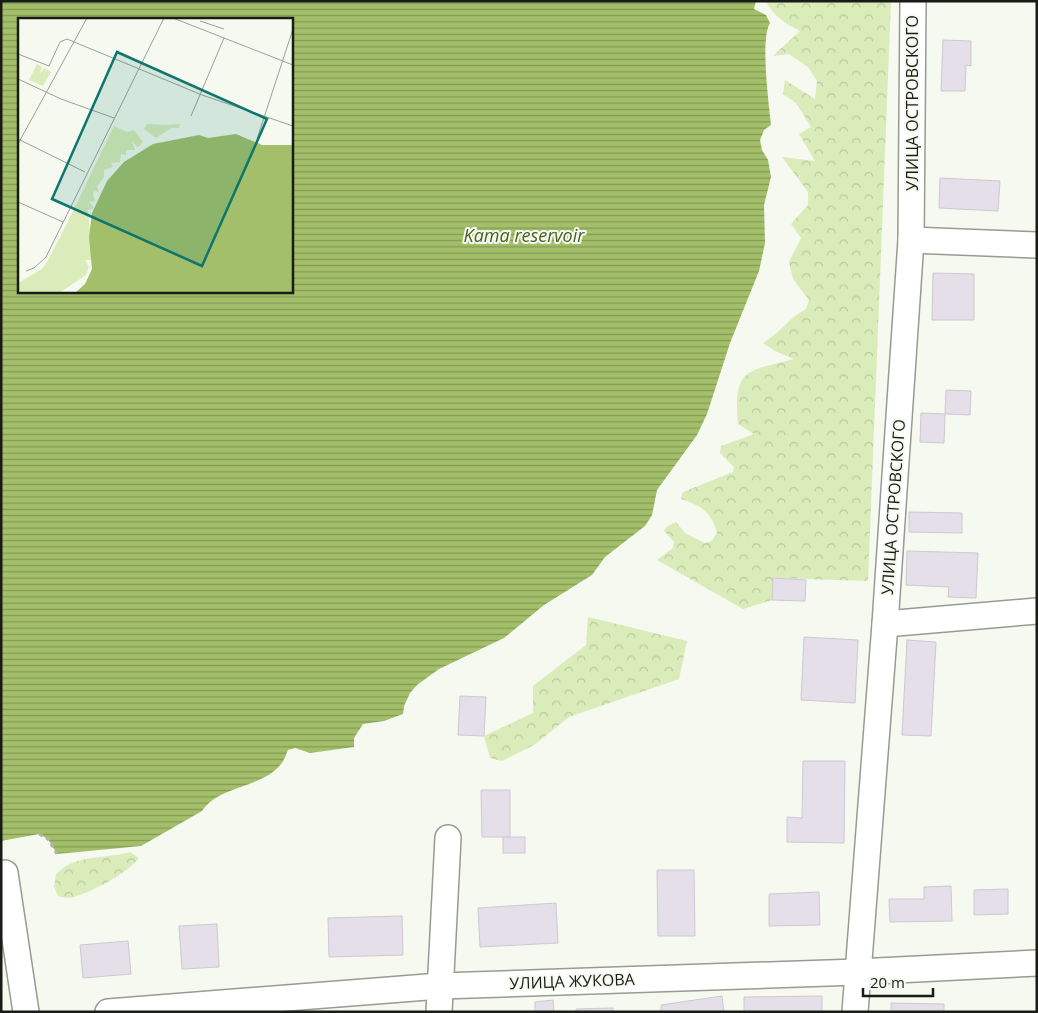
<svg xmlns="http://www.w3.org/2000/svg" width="1038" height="1013" font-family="'Open Sans',sans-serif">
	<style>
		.forest { fill: url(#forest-crowns) }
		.water { fill: url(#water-rules); fill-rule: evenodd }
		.building { fill: #e5dfe9; stroke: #cec8d2 }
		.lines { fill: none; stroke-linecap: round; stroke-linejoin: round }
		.minor-casing { stroke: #979b91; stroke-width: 28 }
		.path { stroke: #b1b4ac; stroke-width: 3; stroke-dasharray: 4 4; stroke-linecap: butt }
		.minor { stroke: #fff; stroke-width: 25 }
		.labels { text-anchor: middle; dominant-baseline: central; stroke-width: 4; stroke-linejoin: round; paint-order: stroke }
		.street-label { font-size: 16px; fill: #191b17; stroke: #f5f9ef }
		.water-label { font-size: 18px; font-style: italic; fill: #4b5d21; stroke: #f5f9ef }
		.inset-river { fill: none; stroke: #a3bf6a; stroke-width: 2.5 }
		.inset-road { fill: none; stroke: #9da099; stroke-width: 1 }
		.view { fill: #0f766e; fill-opacity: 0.15; stroke: #0f766e; stroke-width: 2.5 }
		.inset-edge { fill: none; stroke: #191b17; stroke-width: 2.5 }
	</style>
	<defs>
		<pattern id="forest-crowns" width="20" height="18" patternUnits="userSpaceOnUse" patternTransform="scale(1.25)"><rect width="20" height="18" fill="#daecb9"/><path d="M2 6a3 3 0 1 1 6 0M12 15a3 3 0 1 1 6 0" fill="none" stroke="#baca9e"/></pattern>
		<pattern id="water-rules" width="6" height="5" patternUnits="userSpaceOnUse" patternTransform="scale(1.25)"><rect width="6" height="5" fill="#a3bf6a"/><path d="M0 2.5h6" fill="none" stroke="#849a56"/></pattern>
	</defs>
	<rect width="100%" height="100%" fill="#f5f9ef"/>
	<g class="forest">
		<path d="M766,1H891L868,581L773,578L772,600L743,609L657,560L673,548L674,542L664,531L666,527L676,522L686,534L705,543L712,541L717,533C712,512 700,505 681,499L683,492L733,472L734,467L720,453L721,446L754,434L738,424C733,367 747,372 794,359L775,351L763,343C780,333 789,318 806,309L809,300L793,279L789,262L801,238L791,224L808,205V192L782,157L815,161L799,134L811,127L796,103L783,94L785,80L815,99L817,81L808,67L789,54L773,56L800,31C786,24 773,16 766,1Z"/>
		<polygon points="588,617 687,641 679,679 569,717 534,745 502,761 490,758 484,736 533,713 533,686 586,645"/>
		<path d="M130,852L139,858C127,874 90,893 70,898C66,898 62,897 58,896L54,887L56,874C78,853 102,860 130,852Z"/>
	</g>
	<path class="water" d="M1,1H756L754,9L766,15L770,23C760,39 769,104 771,125L764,130L760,140L762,150L768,160L771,177L764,205L765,243L759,271L730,343L707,414L697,435L657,490L652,515L645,526L605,557L592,575L544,605L504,638L439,669L417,685L410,693L404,706L403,714L384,721L363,724L354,738V747L310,753L295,748L288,750C286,754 284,761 281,764C263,788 219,785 202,811L141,846L57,854L48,839L39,834L1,841ZM19,19H291V291H19Z"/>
	<g class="building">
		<polygon points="943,40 971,41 971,66 966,65 965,91 941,91"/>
		<polygon points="940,178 1000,181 998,211 939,208"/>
		<polygon points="933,273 974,274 974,320 932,320"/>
		<polygon points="946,390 971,391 970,415 945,414"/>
		<polygon points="921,413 945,414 944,443 920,442"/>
		<polygon points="909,512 962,513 962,533 909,532"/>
		<polygon points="907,551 978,553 976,598 948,597 949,587 906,585"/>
		<polygon points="773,578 806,580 805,601 772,600"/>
		<polygon points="804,637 858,640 855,703 801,700"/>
		<polygon points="907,640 936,642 931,736 902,735"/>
		<polygon points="460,696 486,697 484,736 458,735"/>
		<polygon points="803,761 845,761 844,843 787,842 787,817 802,818"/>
		<polygon points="481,790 510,790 510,837 482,837"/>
		<rect x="503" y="837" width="22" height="16"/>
		<polygon points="657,870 694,870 695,936 658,936"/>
		<polygon points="951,886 952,921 890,922 889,899 924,899 924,887"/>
		<polygon points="1008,889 1008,914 974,915 974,890"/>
		<polygon points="819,892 820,925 769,926 769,894"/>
		<polygon points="556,903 558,943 480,947 478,908"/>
		<polygon points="402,916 403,955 329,957 328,918"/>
		<polygon points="217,924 219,967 182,969 179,926"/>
		<polygon points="128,941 131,974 83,978 80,945"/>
		<polygon points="722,996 724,1012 661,1012 661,1005"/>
		<polygon points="822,996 822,1012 744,1012 744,997"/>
		<polygon points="553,1000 554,1012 535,1012 535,1002"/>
		<polygon points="891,1003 944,1004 944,1012 891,1012"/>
		<polygon points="613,1008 613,1012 576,1012 576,1009"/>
	</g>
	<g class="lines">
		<g class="minor-casing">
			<g id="minor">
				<polyline points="911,240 1037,245"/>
				<polyline points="885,624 1037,611"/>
				<polyline points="5,873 26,1012"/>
				<polyline points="108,1012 440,986 857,972 1037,963"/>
				<polyline points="439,1012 448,838"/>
				<polyline points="855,1012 885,624 911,240 913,1"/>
			</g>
		</g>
		<polyline class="path" points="39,834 48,839 57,854"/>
		<use href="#minor" class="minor"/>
	</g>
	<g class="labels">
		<g class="street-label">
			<text transform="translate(912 103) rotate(-90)">УЛИЦА ОСТРОВСКОГО</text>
			<text transform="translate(893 507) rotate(-86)">УЛИЦА ОСТРОВСКОГО</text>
			<text transform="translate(572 981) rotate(-2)">УЛИЦА ЖУКОВА</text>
		</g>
		<g class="water-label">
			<text x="524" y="235">Kama reservoir</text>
		</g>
	</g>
	<g transform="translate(18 18)">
		<rect width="275" height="275" fill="#f5f9ef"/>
		<path d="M19,46L24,49L22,56L26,50L33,54L25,68L11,62Z" fill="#daecb9"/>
		<path d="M129,106L148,107L162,106L161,110H153L138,120L126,111ZM96,108L109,114L116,112L125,124L120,129L114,124L117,132H108V137L103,136L102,144L93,145L95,149L86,152V159L79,168L81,175L76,172L75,177L77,184L71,183L76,190L70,192L74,242H67L71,249L68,257L41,275H0V265L24,251L32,241Z" fill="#daecb9"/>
		<path d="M55,194L70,200L40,260L25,252Z" fill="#daecb9"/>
		<path d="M218,116L244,127H275V275H57L67,266L74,251L71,219L74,195L89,163L106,144L135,126L181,117L190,120Z" fill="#a3bf6a"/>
		<path class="inset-river" d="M247,275L275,255"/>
		<path class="inset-road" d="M155,0L275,47M182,3L206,11M0,36L31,48L42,24L49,21L184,77L275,108M0,61L43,81L96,100M173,98L206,20M0,121L67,154M239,121L275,11M0,126L69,0M0,184L45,204M8,253L16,250L28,239L146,0"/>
		<path class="view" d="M99,34L249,101L184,248L34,181Z"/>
		<rect width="275" height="275" class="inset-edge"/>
	</g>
	<rect width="1038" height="1013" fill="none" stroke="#191b17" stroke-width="5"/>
	<path d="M863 988v8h70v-8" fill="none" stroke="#191b17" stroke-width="2.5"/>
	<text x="870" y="988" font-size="15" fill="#191b17" stroke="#f5f9ef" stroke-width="4" paint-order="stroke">20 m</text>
</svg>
